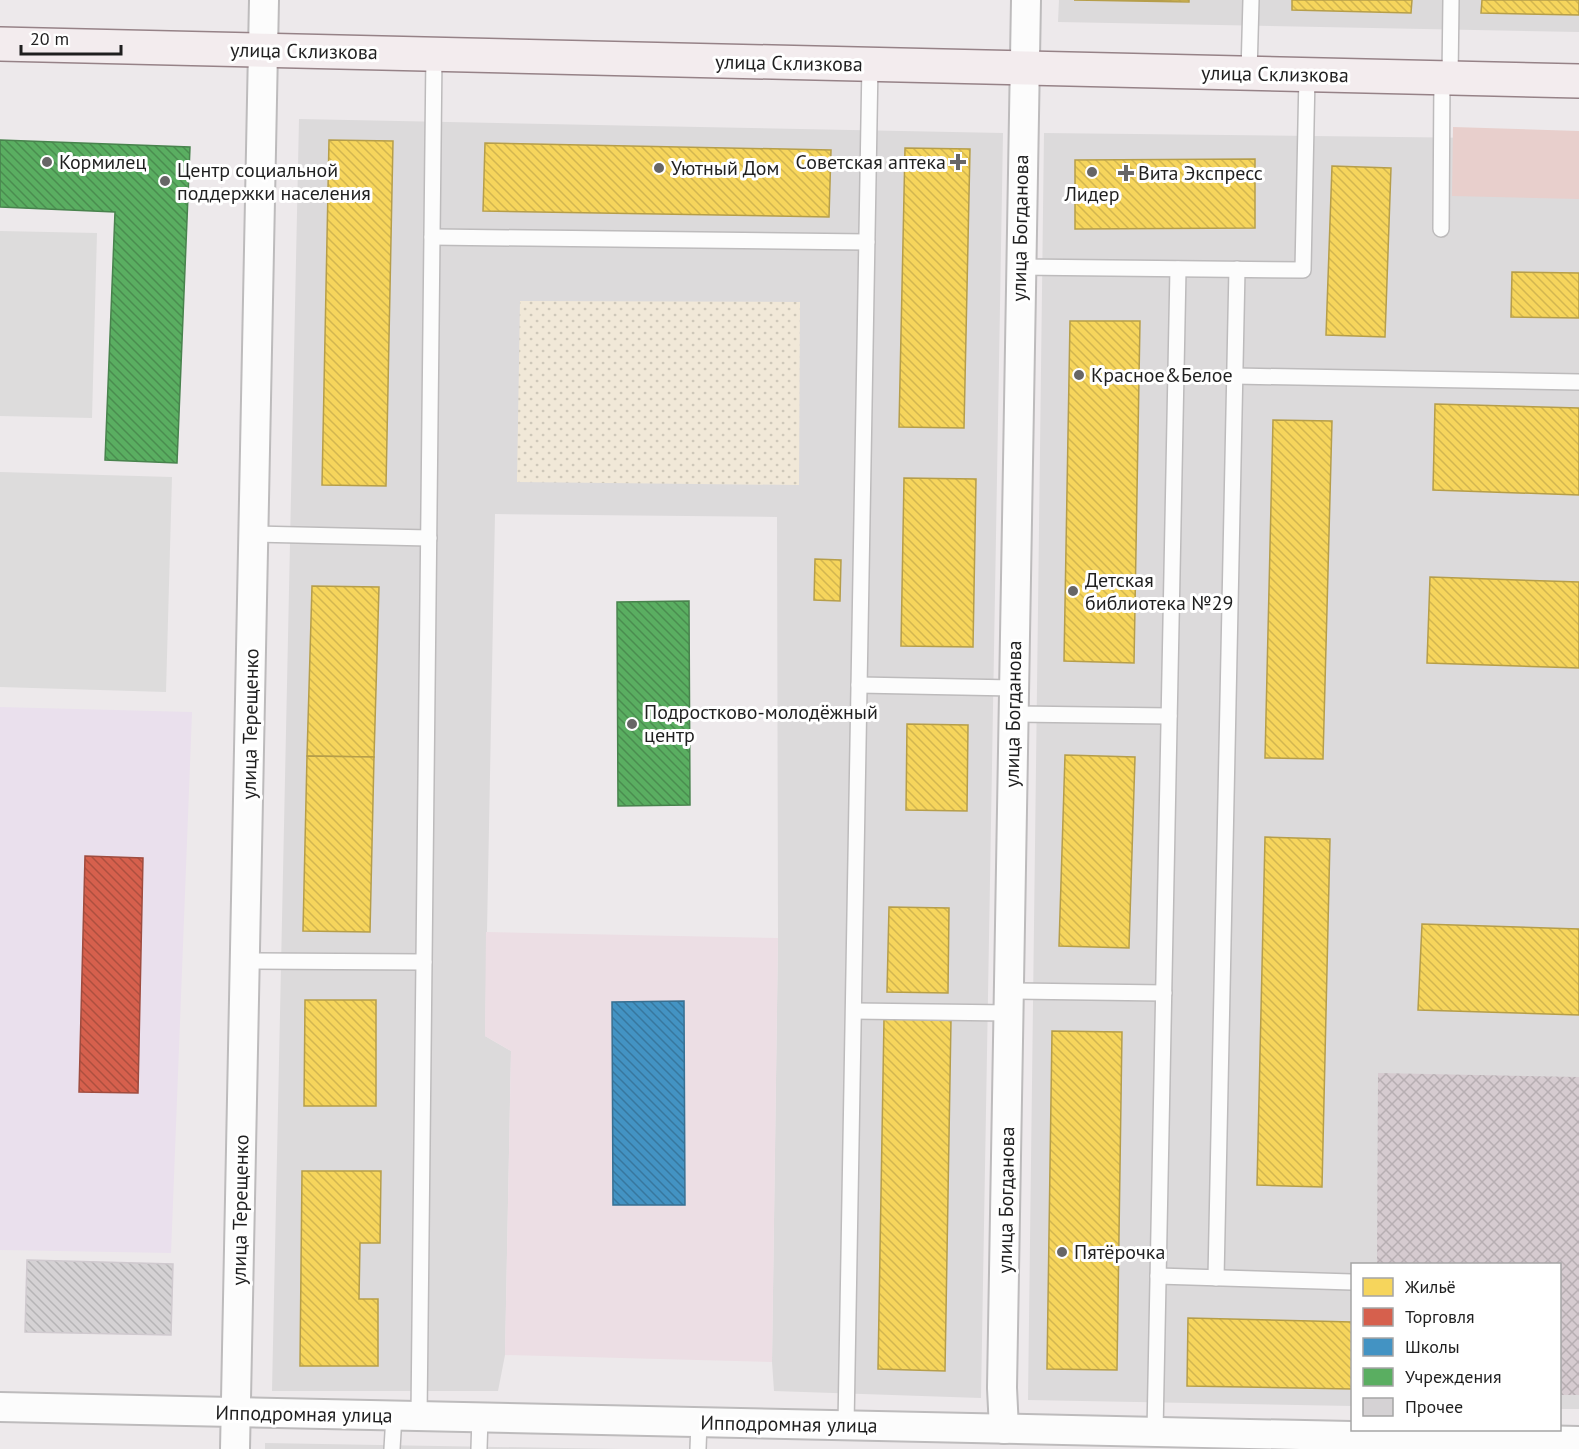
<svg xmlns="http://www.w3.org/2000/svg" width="1579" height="1449" font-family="'PT Sans',sans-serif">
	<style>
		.residential { fill: #dcdadb }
		.commercial { fill: #eae0ed }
		.education { fill: #ecdee4 }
		.construction { fill: url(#construction-cross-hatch) }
		.grass { fill: #e8cfcc }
		.park { fill: url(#park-dots) }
		.parking { fill: #dddcdc }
		.homes { fill: url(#homes-back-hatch); stroke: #b69e4a; stroke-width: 1.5 }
		.shops { fill: url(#shops-back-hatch); stroke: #9f4c3f; stroke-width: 1.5 }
		.schools { fill: url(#schools-back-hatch); stroke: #387092; stroke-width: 1.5 }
		.public { fill: url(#public-back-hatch); stroke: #48834d; stroke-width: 1.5 }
		.building { fill: url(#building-back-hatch); stroke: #d0cacf; stroke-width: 1.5 }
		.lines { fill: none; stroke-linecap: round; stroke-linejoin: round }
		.lane-casing { stroke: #bdbbbc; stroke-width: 18 }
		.street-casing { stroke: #bdbbbc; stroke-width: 32 }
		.secondary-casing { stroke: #968287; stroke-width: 36 }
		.lane { stroke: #fcfcfc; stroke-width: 15 }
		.street { stroke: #fcfcfc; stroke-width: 28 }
		.secondary { stroke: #f3ecee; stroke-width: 33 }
		.poi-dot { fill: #676666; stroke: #fff; stroke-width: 2 }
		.labels { text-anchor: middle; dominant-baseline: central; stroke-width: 6; stroke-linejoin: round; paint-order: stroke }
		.street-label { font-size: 20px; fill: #1f1f1f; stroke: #fff }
		.poi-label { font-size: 20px; fill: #1f1f1f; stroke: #fff; text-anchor: start }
	</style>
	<defs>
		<pattern id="construction-cross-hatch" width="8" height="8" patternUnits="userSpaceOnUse" patternTransform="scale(1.5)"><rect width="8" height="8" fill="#d6cbd0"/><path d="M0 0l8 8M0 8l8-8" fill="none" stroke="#b7aeb2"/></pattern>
		<pattern id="park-dots" width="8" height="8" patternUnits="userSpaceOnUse" patternTransform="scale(1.5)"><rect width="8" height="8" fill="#f1e8d8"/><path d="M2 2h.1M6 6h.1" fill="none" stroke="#cec7b9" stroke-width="1.8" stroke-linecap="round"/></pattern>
		<pattern id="homes-back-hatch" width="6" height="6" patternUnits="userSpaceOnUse" patternTransform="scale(1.5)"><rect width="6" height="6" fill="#f6d55c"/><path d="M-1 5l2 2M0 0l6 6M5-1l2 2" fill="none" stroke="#d2b650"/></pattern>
		<pattern id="shops-back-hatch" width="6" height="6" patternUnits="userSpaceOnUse" patternTransform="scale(1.5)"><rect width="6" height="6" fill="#d6604d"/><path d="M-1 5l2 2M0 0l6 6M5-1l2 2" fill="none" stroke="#ad4f3f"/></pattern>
		<pattern id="schools-back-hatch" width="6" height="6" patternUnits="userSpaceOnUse" patternTransform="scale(1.5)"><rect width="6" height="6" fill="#4393c3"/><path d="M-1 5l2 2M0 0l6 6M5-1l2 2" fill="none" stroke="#37779e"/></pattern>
		<pattern id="public-back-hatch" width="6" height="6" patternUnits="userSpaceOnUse" patternTransform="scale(1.5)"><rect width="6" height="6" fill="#5aae61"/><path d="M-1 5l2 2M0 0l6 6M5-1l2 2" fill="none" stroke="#4a8d4f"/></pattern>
		<pattern id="building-back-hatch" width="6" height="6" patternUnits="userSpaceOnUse" patternTransform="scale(1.5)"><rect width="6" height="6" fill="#d5d2d4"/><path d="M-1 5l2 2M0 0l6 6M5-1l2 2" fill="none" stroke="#b6b4b6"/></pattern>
	</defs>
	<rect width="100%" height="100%" fill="#ede9eb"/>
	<g class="residential">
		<polygon points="1059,0 1579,0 1579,32 1058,22"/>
		<polygon points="299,119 1003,133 981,1398 774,1391 772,1362 778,938 777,517 495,514 485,1036 511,1051 505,1355 498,1391 272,1391"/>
		<polygon points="1044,133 1579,139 1579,1409 1560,1409 1560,1264 1352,1264 1352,1406 1028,1400"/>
		<polygon points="265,1443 621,1449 265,1449"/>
	</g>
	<polygon class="commercial" points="0,707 192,712 171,1253 0,1250"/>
	<polygon class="education" points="486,932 778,938 772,1362 505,1355 511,1051 485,1036"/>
	<polygon class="construction" points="1378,1073 1579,1077 1579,1395 1560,1395 1560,1264 1377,1264"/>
	<polygon class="grass" points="1453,127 1579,131 1579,199 1452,196"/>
	<polygon class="park" points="520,301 800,302 799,485 517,482"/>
	<g class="parking">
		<polygon points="0,231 97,233 92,418 0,416"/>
		<polygon points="0,472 172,477 166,692 0,687"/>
	</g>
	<g class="homes">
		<polygon points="1074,0 1189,0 1189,2"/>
		<polygon points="1292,0 1412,0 1411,13 1292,10"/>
		<polygon points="1482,0 1579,0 1579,15 1481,13"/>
		<polygon points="329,140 393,141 386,486 322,485"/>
		<polygon points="485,143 831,150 829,217 483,211"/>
		<polygon points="905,148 970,149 964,428 899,427"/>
		<polygon points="1255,159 1255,228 1075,229 1075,160"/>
		<polygon points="1332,166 1391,168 1385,337 1326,335"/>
		<polygon points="1512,272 1579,273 1579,318 1511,317"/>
		<polygon points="1070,321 1140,321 1134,663 1064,661"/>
		<polygon points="1435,404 1579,408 1579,495 1433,490"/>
		<polygon points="1273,420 1332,421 1323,759 1265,758"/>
		<polygon points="904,478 976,479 973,647 901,646"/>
		<polygon points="815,559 841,560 840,601 814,600"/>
		<polygon points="1430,577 1579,582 1579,668 1427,663"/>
		<polygon points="312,586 379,587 374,757 307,756"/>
		<polygon points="907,724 968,725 967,811 906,810"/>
		<polygon points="1065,755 1135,757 1129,948 1059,946"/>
		<polygon points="307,756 374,757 370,932 303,931"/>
		<polygon points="1265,837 1330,839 1322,1187 1257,1185"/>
		<polygon points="889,907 949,908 948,993 887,992"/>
		<polygon points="1422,924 1579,929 1579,1015 1418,1010"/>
		<polygon points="305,1000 376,1000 376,1106 304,1106"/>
		<polygon points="884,1019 951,1020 945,1371 878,1369"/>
		<polygon points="1052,1031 1122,1032 1117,1370 1047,1369"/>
		<polygon points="302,1171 381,1171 380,1243 360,1243 359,1299 378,1299 378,1366 300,1366"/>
		<polygon points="1188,1318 1352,1322 1352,1389 1187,1386"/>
	</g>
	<polygon class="shops" points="85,856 143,858 138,1093 79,1092"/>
	<polygon class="schools" points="684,1001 685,1205 613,1205 612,1002"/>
	<g class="public">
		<polygon points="0,140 190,147 177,463 105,460 115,212 0,207"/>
		<polygon points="689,601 690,805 618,806 617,602"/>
	</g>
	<polygon class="building" points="27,1260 173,1264 171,1335 25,1332"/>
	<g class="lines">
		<g class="lane-casing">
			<g id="lane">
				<polyline points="1249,73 1251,0"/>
				<polyline points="1450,78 1451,0"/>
				<polyline points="1441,229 1442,78"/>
				<polyline points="432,237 867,242"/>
				<polyline points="1019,267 1303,270 1307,75"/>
				<polyline points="1235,376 1579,382"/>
				<polyline points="254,534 429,538"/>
				<polyline points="859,685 1013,688"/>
				<polyline points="1013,714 1169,716"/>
				<polyline points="245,961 424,962"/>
				<polyline points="1009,991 1164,993"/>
				<polyline points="854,1011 1009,1013"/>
				<polyline points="1158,1276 1352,1282"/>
				<polyline points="1216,1278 1237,269"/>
				<polyline points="419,1416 434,54"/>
				<polyline points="846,1425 870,64"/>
				<polyline points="1155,1432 1178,269"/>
				<polyline points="392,1449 394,1415"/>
				<polyline points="479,1449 480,1417"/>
				<polyline points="698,1449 699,1422"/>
			</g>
		</g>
		<g class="street-casing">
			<g id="street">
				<polyline points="0,1407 1579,1441"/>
				<polyline points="1004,1429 1002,1388 1026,0"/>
				<polyline points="235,1449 264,0"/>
			</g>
		</g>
		<g class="secondary-casing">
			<polyline id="secondary" points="0,44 1579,81"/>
		</g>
		<use href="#lane" class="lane"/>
		<use href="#street" class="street"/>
		<use href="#secondary" class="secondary"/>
	</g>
	<g class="poi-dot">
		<circle cx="47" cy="162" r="6"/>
		<path d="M955 153h6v6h6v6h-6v6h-6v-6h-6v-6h6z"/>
		<circle cx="659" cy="168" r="6"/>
		<circle cx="1092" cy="172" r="6"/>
		<path d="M1123 164h6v6h6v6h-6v6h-6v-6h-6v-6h6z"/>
		<circle cx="165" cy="181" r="6"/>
		<circle cx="1079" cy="375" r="6"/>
		<circle cx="1073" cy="591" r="6"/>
		<circle cx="632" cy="724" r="6"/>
		<circle cx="1062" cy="1252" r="6"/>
	</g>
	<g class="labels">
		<g class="street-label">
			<text transform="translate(304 51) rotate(1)">улица Склизкова</text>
			<text transform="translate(789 63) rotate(1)">улица Склизкова</text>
			<text transform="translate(1275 74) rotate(1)">улица Склизкова</text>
			<text transform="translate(1020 228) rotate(-89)">улица Богданова</text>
			<text transform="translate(1013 714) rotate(-89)">улица Богданова</text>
			<text transform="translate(250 724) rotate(-89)">улица Терещенко</text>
			<text transform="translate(1006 1200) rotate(-89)">улица Богданова</text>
			<text transform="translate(240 1210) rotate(-89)">улица Терещенко</text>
			<text transform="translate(304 1414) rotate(1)">Ипподромная улица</text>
			<text transform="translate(789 1424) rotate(1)">Ипподромная улица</text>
		</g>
		<g class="poi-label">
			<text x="59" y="162">Кормилец</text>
			<text x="946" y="162" text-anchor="end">Советская аптека</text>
			<text x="671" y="168">Уютный Дом</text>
			<text x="177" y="170">Центр социальной<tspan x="177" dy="23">поддержки населения</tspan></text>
			<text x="1138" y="173">Вита Экспресс</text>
			<text x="1092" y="194" text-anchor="middle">Лидер</text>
			<text x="1091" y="375">Красное&amp;Белое</text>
			<text x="1085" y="580">Детская<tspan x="1085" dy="23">библиотека №29</tspan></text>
			<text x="644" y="712">Подростково-молодёжный<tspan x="644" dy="23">центр</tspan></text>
			<text x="1074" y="1252">Пятёрочка</text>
		</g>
	</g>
	<rect x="1351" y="1263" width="210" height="168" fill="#ffffff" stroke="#a5a5a5" stroke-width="1.5"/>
	<rect x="1363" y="1278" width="30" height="18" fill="#f6d55c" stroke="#a5a5a5" stroke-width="1.5"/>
	<text x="1405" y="1293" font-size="18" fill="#1f1f1f">Жильё</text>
	<rect x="1363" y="1308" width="30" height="18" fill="#d6604d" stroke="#a5a5a5" stroke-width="1.5"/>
	<text x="1405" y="1323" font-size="18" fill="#1f1f1f">Торговля</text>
	<rect x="1363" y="1338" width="30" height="18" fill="#4393c3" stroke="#a5a5a5" stroke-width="1.5"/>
	<text x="1405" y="1353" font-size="18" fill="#1f1f1f">Школы</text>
	<rect x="1363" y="1368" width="30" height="18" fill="#5aae61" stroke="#a5a5a5" stroke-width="1.5"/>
	<text x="1405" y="1383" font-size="18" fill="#1f1f1f">Учреждения</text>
	<rect x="1363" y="1398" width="30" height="18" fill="#d5d2d4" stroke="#a5a5a5" stroke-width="1.5"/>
	<text x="1405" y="1413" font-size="18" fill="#1f1f1f">Прочее</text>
	<path d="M21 45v9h100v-9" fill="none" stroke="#1f1f1f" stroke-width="3"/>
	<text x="30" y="45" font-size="18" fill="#1f1f1f" stroke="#ffffff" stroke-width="4.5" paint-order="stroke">20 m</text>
</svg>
